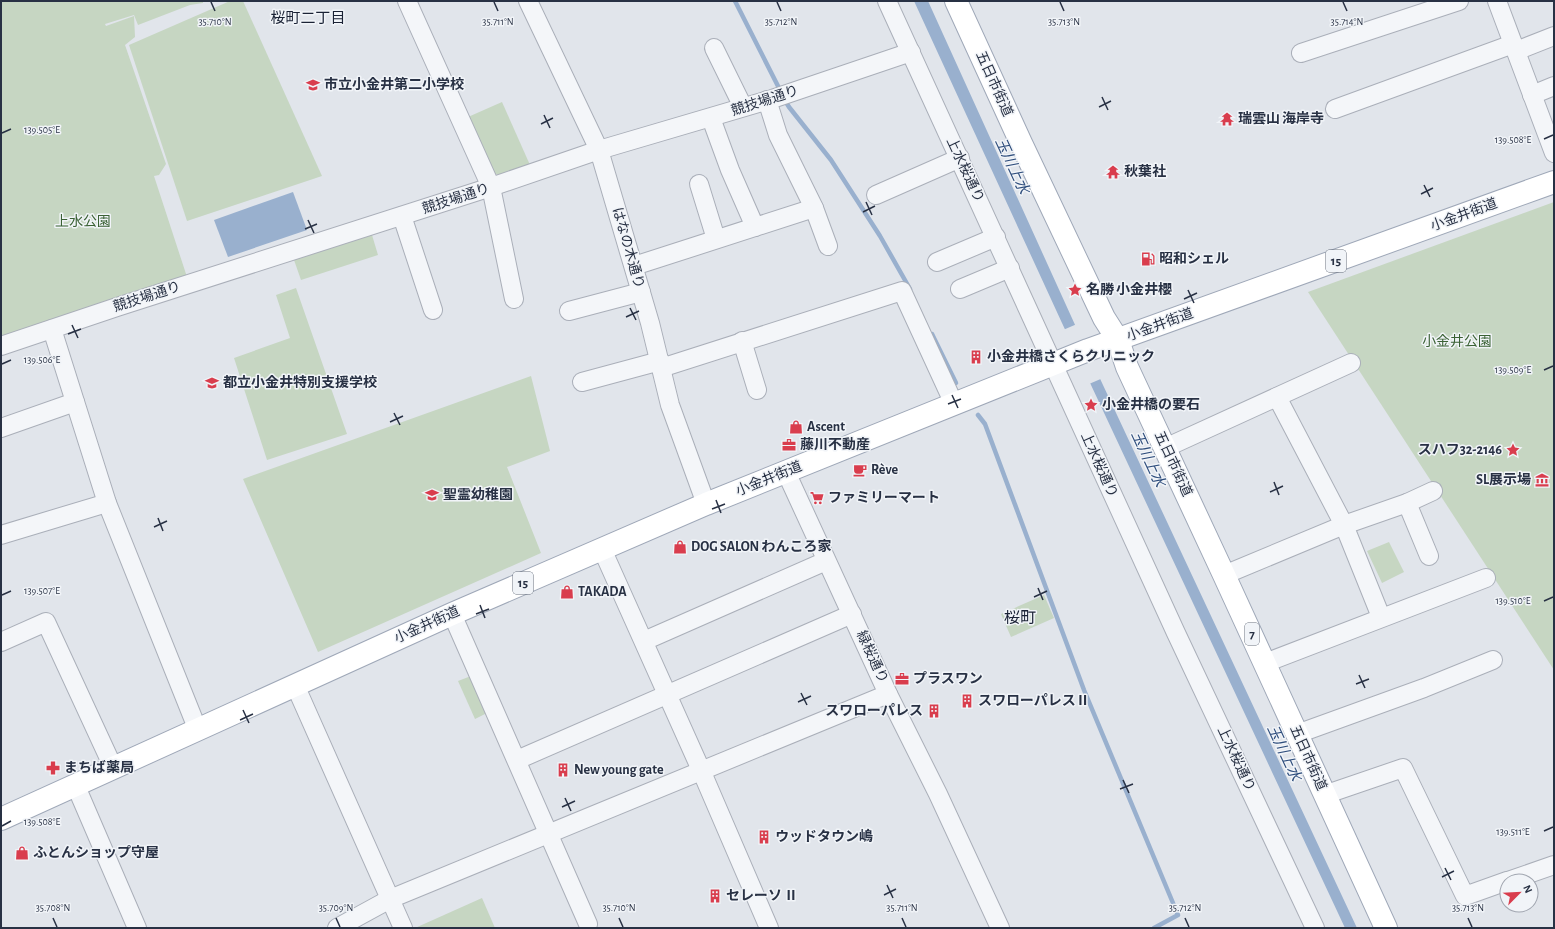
<svg xmlns="http://www.w3.org/2000/svg" width="1555" height="929" font-family="'Alegreya Sans','Noto Sans JP',sans-serif">
	<style>
		.green { fill: #c6d6c2 }
		.water { fill: #99b0ce }
		.pier { fill: #e1e5eb }
		.lines { fill: none; stroke-linecap: round; stroke-linejoin: round }
		.stream { stroke: #99b0ce; stroke-width: 4.5 }
		.minor-casing { stroke: #aaafb9; stroke-width: 20 }
		.major-casing { stroke: #9fa8b8; stroke-width: 24 }
		.minor { stroke: #f4f6f9; stroke-width: 18 }
		.major { stroke: #fff; stroke-width: 22 }
		.ticks { fill: none; stroke: #283144; stroke-width: 1.5 }
		.labels { text-anchor: middle; dominant-baseline: central; stroke-width: 3; stroke-linejoin: round; paint-order: stroke }
		.shield { fill: #f1f4f8; stroke: #646c7a; stroke-width: 1 }
		.shield-label { font-size: 13px; font-weight: bold; fill: #283144 }
		.street-label { font-size: 14px; fill: #283144; stroke: #f1f4f8 }
		.poi-label { font-size: 14px; font-weight: bold; fill: #283144; stroke: #f1f4f8; text-anchor: start }
		.park-label { font-size: 14px; fill: #3a6134; stroke: #f1f4f8 }
		.neighbourhood-label { font-size: 15px; fill: #1a2235; stroke: #f1f4f8 }
		.water-label { font-size: 15px; font-style: italic; fill: #2e4d7c; stroke: #f1f4f8 }
		.quarter-label { font-size: 16px; fill: #1a2235; stroke: #f1f4f8 }
		.ticks-label { font-size: 10px; text-anchor: middle; fill: #283144; stroke: #f1f4f8; stroke-width: 3; stroke-linejoin: round; paint-order: stroke }
	</style>
	<rect width="100%" height="100%" fill="#e1e5eb"/>
	<g class="green">
		<polygon points="1,1 203,1 203,3 190,5 138,25 134,15 105,24 106,26 134,16 135,37 125,45 166,164 159,175 154,176 187,277 1,338"/>
		<polygon points="230,1 243,1 322,176 187,221 129,45"/>
		<polygon points="502,102 530,165 501,176 493,173 468,117"/>
		<polygon points="1554,202 1554,670 1308,292"/>
		<polygon points="372,235 378,255 301,280 294,260"/>
		<polygon points="296,288 347,434 267,460 234,358 290,338 276,295"/>
		<polygon points="531,376 550,451 507,467 541,553 318,652 243,479"/>
		<polygon points="1389,542 1404,572 1382,583 1367,551"/>
		<polygon points="1044,595 1054,618 1011,637 1001,614"/>
		<polygon points="471,676 487,713 475,719 458,681"/>
		<polygon points="482,898 495,928 415,928"/>
	</g>
	<g class="water">
		<polygon points="914,1 928,1 1081,338 1357,928 1345,928 1062,323"/>
		<polygon points="293,192 307,230 228,257 214,220"/>
	</g>
	<polygon class="pier" points="1077,324 1103,378 1089,384 1063,330"/>
	<g class="lines">
		<g class="stream">
			<polyline points="735,1 781,92"/>
			<polyline points="784,99 789,107 831,160 880,236 910,289"/>
			<polyline points="932,334 956,383"/>
			<polyline points="978,415 985,424 1084,690 1178,915 1154,928"/>
		</g>
		<g class="minor-casing">
			<g id="minor">
				<polyline points="407,1 491,187 514,299"/>
				<polyline points="528,1 599,150 650,323 670,405 706,504"/>
				<polyline points="887,1 1176,633 1315,928"/>
				<polyline points="1497,1 1554,153"/>
				<polyline points="714,48 743,107"/>
				<polyline points="1516,51 1554,36"/>
				<polyline points="1301,53 1459,1"/>
				<polyline points="1532,95 1554,86"/>
				<polyline points="767,100 778,135 814,208 828,246"/>
				<polyline points="1335,109 1513,44"/>
				<polyline points="711,118 730,170 755,227"/>
				<polyline points="699,184 716,239"/>
				<polyline points="876,195 960,158"/>
				<polyline points="402,216 433,310"/>
				<polyline points="937,262 996,237"/>
				<polyline points="634,266 814,208"/>
				<polyline points="960,289 1010,268"/>
				<polyline points="569,311 641,292"/>
				<polyline points="52,329 107,503 197,728"/>
				<polyline points="742,341 757,390"/>
				<polyline points="1,346 117,307 491,187 599,150 772,99 911,52"/>
				<polyline points="661,368 902,291 954,404"/>
				<polyline points="582,382 660,361"/>
				<polyline points="1277,397 1344,525 1381,617"/>
				<polyline points="1,428 75,402"/>
				<polyline points="1165,448 1351,363"/>
				<polyline points="786,472 888,694 938,794 1000,928"/>
				<polyline points="1407,503 1429,556"/>
				<polyline points="1,535 107,503"/>
				<polyline points="602,549 701,770 769,928"/>
				<polyline points="1224,575 1344,525 1407,503 1433,491"/>
				<polyline points="452,614 588,924"/>
				<polyline points="644,641 826,561"/>
				<polyline points="1,642 46,622 113,767"/>
				<polyline points="1265,663 1486,578"/>
				<polyline points="295,685 403,928"/>
				<polyline points="1297,734 1424,688 1493,660"/>
				<polyline points="517,760 852,614"/>
				<polyline points="75,784 137,928"/>
				<polyline points="1324,795 1403,768 1465,896 1507,881"/>
				<polyline points="1508,881 1554,865"/>
				<polyline points="337,928 390,899 888,694"/>
			</g>
		</g>
		<g class="major-casing">
			<g id="major">
				<polyline points="956,1 1021,143 1104,318 1118,340 1127,367 1224,575 1386,928"/>
				<polyline points="1,819 452,614 706,504 1088,350 1554,182"/>
			</g>
		</g>
		<use href="#minor" class="minor"/>
		<use href="#major" class="major"/>
	</g>
	<path class="ticks" d="M211,2L215,11M494,2L498,11M777,2L781,11M1060,2L1064,11M1343,2L1347,11M1102,97L1108,110M1099,107L1111,101M544,115L550,128M541,124L553,118M2,133L11,129M1544,139L1553,135M1424,185L1430,197M1421,194L1433,188M866,202L872,215M863,212L875,206M308,220L314,233M305,229L317,224M1188,290L1194,303M1184,299L1197,293M630,308L636,320M626,317L639,311M72,325L78,338M68,334L81,329M2,364L11,360M1544,370L1553,366M952,395L958,408M948,404L961,399M394,413L400,425M390,422L403,416M1274,482L1279,495M1270,492L1283,486M716,500L721,513M712,509L725,504M158,518L163,531M154,527L167,521M1038,588L1043,600M2,595L11,591M1034,597L1047,591M1544,601L1553,597M480,605L485,618M476,614L489,609M1359,675L1365,688M1356,684L1369,679M801,693L807,705M798,702L811,696M243,710L249,723M240,720L253,714M1123,780L1129,793M1120,789L1133,784M565,798L571,811M562,807L575,801M2,826L11,821M1544,831L1553,827M1445,868L1451,880M1442,877L1454,871M887,885L893,898M884,895L896,889M53,918L57,927M336,918L340,927M619,918L623,927M902,918L906,927M1185,918L1189,927M1468,918L1472,927"/>
	<defs>
		<g id="school-bare" transform="scale(1.08)"><path d="M0-5L7-2L0 1L-7-2ZM-4 1L0 2.5L4 1V4Q0 6-4 4Z" fill="#d93d4d" stroke="#f1f4f8" stroke-width="2.5" paint-order="stroke"/></g>
		<g id="temple-bare" transform="scale(1.08)"><path d="M0-6L5-2H3V0L6.5 2.5H4V6H1.5V3h-3V6H-4V2.5H-6.5L-3 0V-2H-5Z" fill="#d93d4d" stroke="#f1f4f8" stroke-width="2.5" paint-order="stroke"/></g>
		<g id="fuel-bare" transform="scale(1.08)"><path d="M-5.5-6h7V0h2V4h1.3V-2.5L3-4.5l.8-.8L6-3V5H2.5V1h-1V6h-7ZM-4.2-4.7v3.2H.2V-4.7Z" fill="#d93d4d" stroke="#f1f4f8" stroke-width="2.5" paint-order="stroke"/></g>
		<g id="sight-bare" transform="scale(1.08)"><path d="M0-6L1.8-2.2L6-1.7L2.9 1.2L3.7 5.4L0 3.3L-3.7 5.4L-2.9 1.2L-6-1.7L-1.8-2.2Z" fill="#d93d4d" stroke="#f1f4f8" stroke-width="2.5" paint-order="stroke"/></g>
		<g id="building-bare" transform="scale(1.08)"><path d="M-4-6H4V6H1V3H-1V6H-4ZM-2.5-4.3h1.7v1.8h-1.7ZM.8-4.3h1.7v1.8H.8ZM-2.5-1h1.7V.8h-1.7ZM.8-1h1.7V.8H.8Z" fill="#d93d4d" stroke="#f1f4f8" stroke-width="2.5" paint-order="stroke"/></g>
		<g id="shop-bare" transform="scale(1.08)"><path d="M-5-2.5h2.3a2.7 3.5 0 0 1 5.4 0H5L5.5 6h-11ZM-1.5-2.5h3a1.5 2.3 0 0 0-3 0Z" fill="#d93d4d" stroke="#f1f4f8" stroke-width="2.5" paint-order="stroke"/></g>
		<g id="office-bare" transform="scale(1.08)"><path d="M-6-3h4V-5.5h4V-3h4V5H-6ZM-1-4.5V-3h2v-1.5ZM-6 0V1H6V0Z" fill="#d93d4d" stroke="#f1f4f8" stroke-width="2.5" paint-order="stroke"/></g>
		<g id="cafe-bare" transform="scale(1.08)"><path d="M-5.5-4.5H6V0H3Q3 3.5 0 3.5H-2.5Q-5.5 3.5-5.5 0ZM3-3.2v2h1.7v-2ZM-6 4.5H4V6H-6Z" fill="#d93d4d" stroke="#f1f4f8" stroke-width="2.5" paint-order="stroke"/></g>
		<g id="museum-bare" transform="scale(1.08)"><path d="M0-6L6-3V-2H-6V-3ZM-5-1h2V3h-2ZM-1-1h2V3h-2ZM3-1h2V3H3ZM-6 4H6V6H-6Z" fill="#d93d4d" stroke="#f1f4f8" stroke-width="2.5" paint-order="stroke"/></g>
		<g id="supermarket-bare" transform="scale(1.08)"><path d="M-6-5.5h2.5l.6 2H6L4.5 2H-2.5L-4.4-4H-6ZM-1.5 3.2a1.3 1.3 0 1 0 .1 0ZM3 3.2a1.3 1.3 0 1 0 .1 0Z" fill="#d93d4d" stroke="#f1f4f8" stroke-width="2.5" paint-order="stroke"/></g>
		<g id="pharmacy-bare" transform="scale(1.08)"><path d="M-2-6h4v4h4v4h-4v4h-4v-4h-4v-4h4Z" fill="#d93d4d" stroke="#f1f4f8" stroke-width="2.5" paint-order="stroke"/></g>
	</defs>
	<g fill-rule="evenodd">
		<use href="#school-bare" x="313" y="85"/>
		<use href="#temple-bare" x="1227" y="119"/>
		<use href="#temple-bare" x="1113" y="172"/>
		<use href="#fuel-bare" x="1148" y="259"/>
		<use href="#sight-bare" x="1075" y="290"/>
		<use href="#building-bare" x="976" y="357"/>
		<use href="#school-bare" x="212" y="383"/>
		<use href="#sight-bare" x="1091" y="405"/>
		<use href="#shop-bare" x="796" y="427"/>
		<use href="#office-bare" x="789" y="445"/>
		<use href="#sight-bare" x="1513" y="450"/>
		<use href="#cafe-bare" x="860" y="470"/>
		<use href="#museum-bare" x="1542" y="480"/>
		<use href="#school-bare" x="432" y="495"/>
		<use href="#supermarket-bare" x="817" y="498"/>
		<use href="#shop-bare" x="680" y="547"/>
		<use href="#shop-bare" x="567" y="592"/>
		<use href="#office-bare" x="902" y="679"/>
		<use href="#building-bare" x="967" y="701"/>
		<use href="#building-bare" x="934" y="711"/>
		<use href="#pharmacy-bare" x="53" y="768"/>
		<use href="#building-bare" x="563" y="770"/>
		<use href="#building-bare" x="764" y="837"/>
		<use href="#shop-bare" x="22" y="853"/>
		<use href="#building-bare" x="715" y="896"/>
	</g>
	<g class="labels">
		<g class="shield">
			<rect x="1326" y="250" width="20" height="22" rx="3"/>
			<rect x="513" y="572" width="20" height="22" rx="3"/>
			<rect x="1245" y="623" width="14" height="22" rx="3"/>
		</g>
		<g class="shield-label">
			<text x="1336" y="261">15</text>
			<text x="523" y="583">15</text>
			<text x="1252" y="634">7</text>
		</g>
		<g class="street-label">
			<text transform="translate(994 84) rotate(66)">五日市街道</text>
			<text transform="translate(765 101) rotate(-18)">競技場通り</text>
			<text transform="translate(965 170) rotate(65)">上水桜通り</text>
			<text transform="translate(456 199) rotate(-18)">競技場通り</text>
			<text transform="translate(1464 215) rotate(-20)">小金井街道</text>
			<text transform="translate(628 248) rotate(74)">はなの木通り</text>
			<text transform="translate(147 297) rotate(-18)">競技場通り</text>
			<text transform="translate(1160 325) rotate(-20)">小金井街道</text>
			<text transform="translate(1173 464) rotate(65)">五日市街道</text>
			<text transform="translate(1099 465) rotate(66)">上水桜通り</text>
			<text transform="translate(769 479) rotate(-22)">小金井街道</text>
			<text transform="translate(427 625) rotate(-24)">小金井街道</text>
			<text transform="translate(872 657) rotate(65)">緑桜通り</text>
			<text transform="translate(1308 758) rotate(66)">五日市街道</text>
			<text transform="translate(1236 759) rotate(65)">上水桜通り</text>
		</g>
		<g class="poi-label">
			<text x="324" y="85">市立小金井第二小学校</text>
			<text x="1238" y="119">瑞雲山 海岸寺</text>
			<text x="1124" y="172">秋葉社</text>
			<text x="1159" y="259">昭和シェル</text>
			<text x="1086" y="290">名勝 小金井櫻</text>
			<text x="987" y="357">小金井橋さくらクリニック</text>
			<text x="223" y="383">都立小金井特別支援学校</text>
			<text x="1102" y="405">小金井橋の要石</text>
			<text x="807" y="427">Ascent</text>
			<text x="800" y="445">藤川不動産</text>
			<text x="1502" y="450" text-anchor="end">スハフ32-2146</text>
			<text x="871" y="470">Rève</text>
			<text x="1531" y="480" text-anchor="end">SL展示場</text>
			<text x="443" y="495">聖霊幼稚園</text>
			<text x="828" y="498">ファミリーマート</text>
			<text x="691" y="547">DOG SALON わんころ家</text>
			<text x="578" y="592">TAKADA</text>
			<text x="913" y="679">プラスワン</text>
			<text x="978" y="701">スワローパレスⅡ</text>
			<text x="923" y="711" text-anchor="end">スワローパレス</text>
			<text x="64" y="768">まちば薬局</text>
			<text x="574" y="770">New young gate</text>
			<text x="775" y="837">ウッドタウン嶋</text>
			<text x="33" y="853">ふとんショップ守屋</text>
			<text x="726" y="896">セレーソ Ⅱ</text>
		</g>
		<g class="park-label">
			<text x="83" y="222">上水公園</text>
			<text x="1457" y="342">小金井公園</text>
		</g>
		<g class="neighbourhood-label">
			<text x="308" y="18">桜町二丁目</text>
		</g>
		<g class="water-label">
			<text transform="translate(1012 166) rotate(65)">玉川上水</text>
			<text transform="translate(1148 459) rotate(65)">玉川上水</text>
			<text transform="translate(1284 753) rotate(65)">玉川上水</text>
		</g>
		<g class="quarter-label">
			<text x="1020" y="618">桜町</text>
		</g>
	</g>
	<g class="ticks-label">
		<text x="215" y="25">35.710°N</text>
		<text x="498" y="25">35.711°N</text>
		<text x="781" y="25">35.712°N</text>
		<text x="1064" y="25">35.713°N</text>
		<text x="1347" y="25">35.714°N</text>
		<text x="42" y="133">139.505°E</text>
		<text x="1513" y="143">139.508°E</text>
		<text x="42" y="363">139.506°E</text>
		<text x="1513" y="373">139.509°E</text>
		<text x="42" y="594">139.507°E</text>
		<text x="1513" y="604">139.510°E</text>
		<text x="42" y="825">139.508°E</text>
		<text x="1513" y="835">139.511°E</text>
		<text x="53" y="911">35.708°N</text>
		<text x="336" y="911">35.709°N</text>
		<text x="619" y="911">35.710°N</text>
		<text x="902" y="911">35.711°N</text>
		<text x="1185" y="911">35.712°N</text>
		<text x="1468" y="911">35.713°N</text>
	</g>
	<rect width="1555" height="929" fill="none" stroke="#283144" stroke-width="4"/>
	<g transform="translate(1519 893) rotate(66)"><circle r="19" fill="#f1f4f8" stroke="#a1a6b0"/>
	<path d="M0-3L7 15L0 10L-7 15Z" fill="#d93d4d"/>
	<text y="-6" font-size="11" font-weight="bold" text-anchor="middle" fill="#283144">N</text>
	</g>
</svg>
